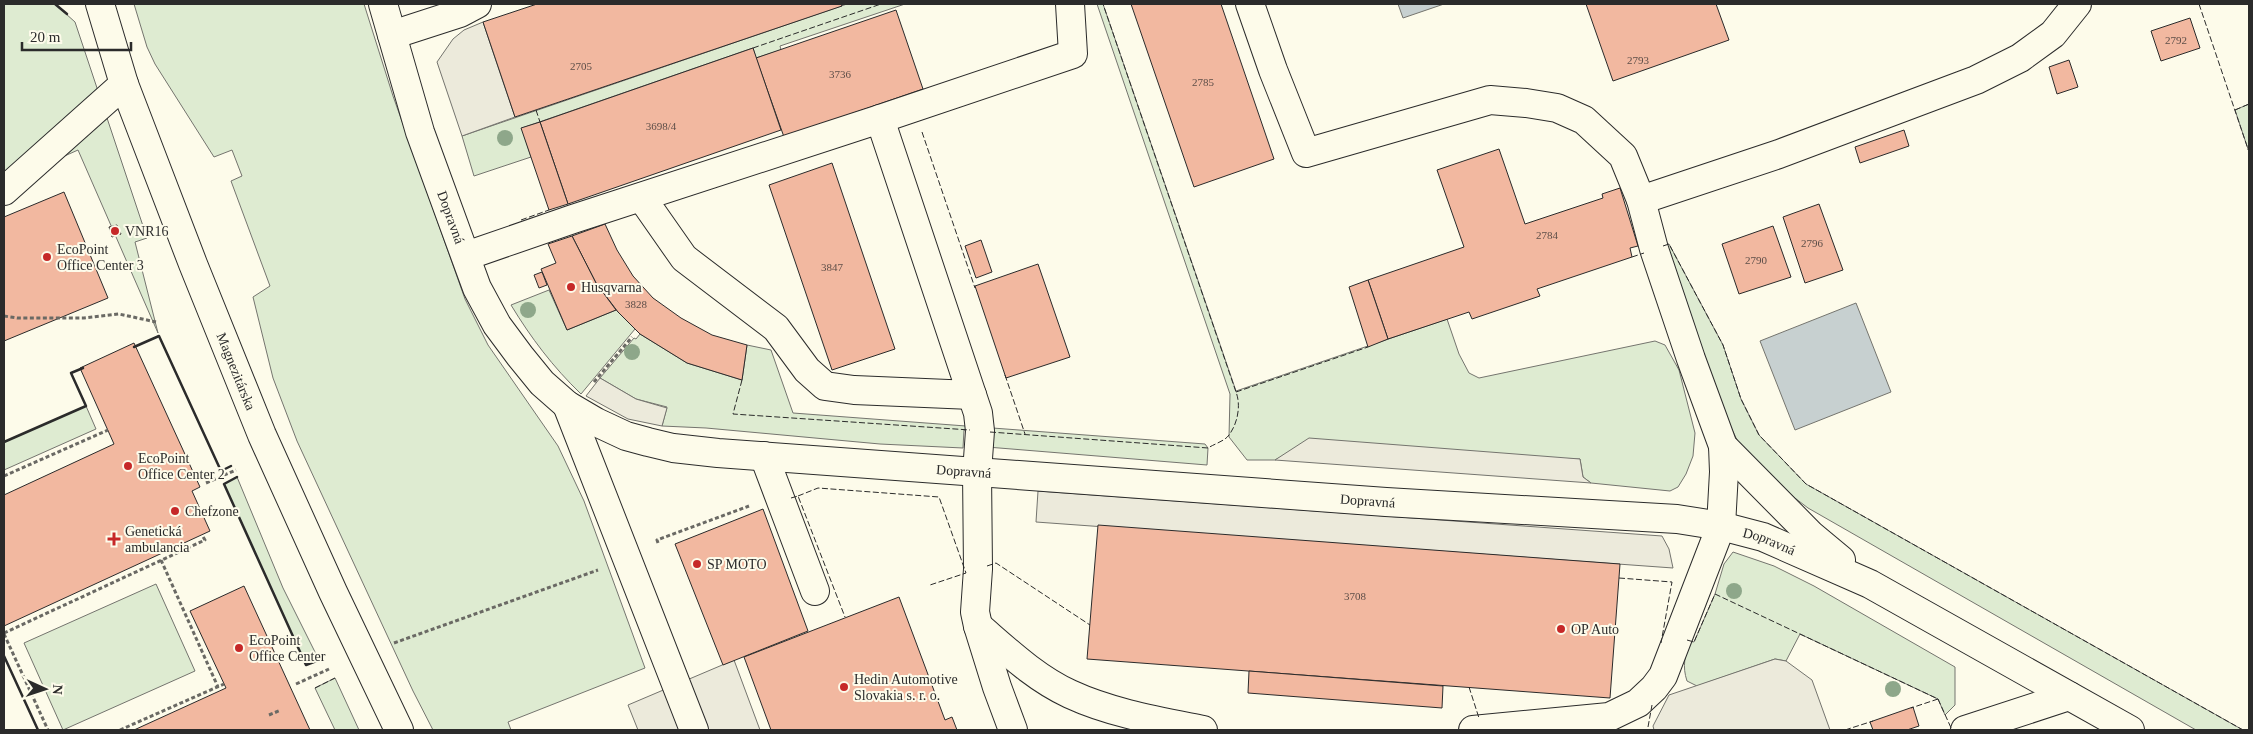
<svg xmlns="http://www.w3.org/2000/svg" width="2253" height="734" font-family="'Times New Roman',serif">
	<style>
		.green { fill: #deebd1; stroke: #74746e }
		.parking { fill: #eceadb; stroke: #74746e }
		.water { fill: #c7d0d0; stroke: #74746e }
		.building { fill: #f2b8a0; stroke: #2b2b2b }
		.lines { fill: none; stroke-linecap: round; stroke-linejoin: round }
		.minor-casing { stroke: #2b2b2b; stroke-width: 30 }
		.path { stroke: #6a6964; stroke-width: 3; stroke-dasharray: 4 2.5; stroke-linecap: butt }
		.minor { stroke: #fdfbea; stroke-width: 28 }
		.fence { stroke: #2b2b2b; stroke-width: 1; stroke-dasharray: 6 2.5; stroke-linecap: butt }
		.wall { stroke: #2b2b2b; stroke-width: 2.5 }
		.tree { fill: #8ea78a }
		.poi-dot { fill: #c62828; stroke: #fdfbea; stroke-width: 2 }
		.labels { text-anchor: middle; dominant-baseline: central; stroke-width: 4; stroke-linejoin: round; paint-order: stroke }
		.number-label { font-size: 11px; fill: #5d4e48 }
		.street-label { font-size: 14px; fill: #2b2b2b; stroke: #fdfbea }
		.poi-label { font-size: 14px; fill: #2b2b2b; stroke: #fdfbea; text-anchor: start }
	</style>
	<rect width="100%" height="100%" fill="#fdfbea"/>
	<g class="green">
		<polygon points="4,4 55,4 75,22 147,238 135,242 158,333 78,150 4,183"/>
		<polygon points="134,4 364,4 393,96 465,299 488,345 558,446 584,501 645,668 508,722 511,730 433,730 413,691 297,441 273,378 253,297 270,286 231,181 242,176 232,150 214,157 155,64 147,47"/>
		<polygon points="847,4 905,4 780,46 781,50 756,58 753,48 522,128 531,157 474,176 462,136"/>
		<polygon points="1097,4 1103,4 1236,391 1447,319 1459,354 1469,373 1479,378 1655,341 1665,345 1679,370 1695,433 1693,456 1686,474 1678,487 1670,491 1591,483 1583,477 1580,459 1286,454 1275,460 1247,460 1229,437 1230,394"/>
		<polygon points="2249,104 2249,152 2235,110"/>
		<polygon points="1669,244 1723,345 1741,399 1759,435 1806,484 2243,730 2196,730 1808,508 1766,476 1739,444 1717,399 1663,247"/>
		<path d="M549,290L567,330L616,310L635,329L581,394C553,367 531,338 511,305Z"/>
		<polygon points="640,334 687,363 742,380 747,345 771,350 793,413 1205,444 1208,448 1207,465 987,447 987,431 964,430 963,448 880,444 706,428 662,426 667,407 636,399 600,378 634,338 636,339"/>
		<polygon points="86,406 96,429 4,470 4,442"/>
		<polygon points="237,477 283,588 319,660 306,665 224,484"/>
		<path d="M1733,552L1774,566L1814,586L1955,667V705L1945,715L1938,699L1800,634L1786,661L1775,659L1697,686L1687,681C1682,666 1685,655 1690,641L1694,642L1715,594L1724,564Z"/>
		<polygon points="156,584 195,671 63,730 24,643"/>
		<polygon points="335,678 359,730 335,730 315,688"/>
	</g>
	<g class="parking">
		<polygon points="483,22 515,117 462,136 437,62 453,39 464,30"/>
		<polygon points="600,378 636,399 667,408 662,426 628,419 586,396"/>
		<polygon points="1309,438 1580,459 1583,477 1591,483 1275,460"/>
		<polygon points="1038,491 1662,536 1669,549 1673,568 1036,522"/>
		<polygon points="1775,659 1786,661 1812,680 1830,730 1654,730 1653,726 1669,695"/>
		<polygon points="734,660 760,730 638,730 628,705"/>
	</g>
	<g class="water">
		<polygon points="1398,4 1444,4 1403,18"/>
		<polygon points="1856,303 1891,392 1795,430 1760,341"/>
	</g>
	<g class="building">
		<polygon points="537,4 841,4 842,6 515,117 483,22"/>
		<polygon points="1131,4 1221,4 1274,159 1194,187"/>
		<polygon points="1586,4 1716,4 1729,40 1613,81"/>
		<polygon points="896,10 923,89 784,137 756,58"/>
		<polygon points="2190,18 2200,48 2161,61 2151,31"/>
		<polygon points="753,48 781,130 568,204 540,122"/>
		<polygon points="2069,60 2078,87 2057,94 2049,67"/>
		<polygon points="540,122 568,204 549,210 521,128"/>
		<polygon points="1904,130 1909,146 1860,163 1855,147"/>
		<polygon points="1499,149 1525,224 1603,198 1602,194 1620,188 1638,246 1630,248 1632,257 1537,289 1540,296 1472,319 1469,312 1388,339 1368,280 1464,247 1437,170"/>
		<polygon points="832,163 895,349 832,370 769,185"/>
		<polygon points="64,192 108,298 4,341 4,217"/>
		<polygon points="1819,204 1843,270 1805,283 1783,217"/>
		<polygon points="605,224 617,250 633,276 653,298 681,318 712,335 747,345 742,380 687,363 640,334 618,312 596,283 572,236"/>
		<polygon points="117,225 121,234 112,237 109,227"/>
		<polygon points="1773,226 1791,277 1739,294 1722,244"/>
		<polygon points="572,236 596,283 616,310 567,330 541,269 556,263 548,244"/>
		<polygon points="981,240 992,272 976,278 965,246"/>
		<polygon points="1038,264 1070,357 1006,378 975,286"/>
		<polygon points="542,272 547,285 539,288 534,275"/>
		<polygon points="1368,280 1388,339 1368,347 1349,287"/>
		<polygon points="134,343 200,487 192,491 210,531 4,626 4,495 114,444 80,368"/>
		<polygon points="763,509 808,631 723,665 675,544"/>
		<polygon points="1098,525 1620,564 1610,698 1087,659"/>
		<polygon points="244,586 310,730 134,730 226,688 190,611"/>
		<polygon points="899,597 945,720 952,717 957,730 771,730 744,657"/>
		<polygon points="1249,671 1443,686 1442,708 1248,693"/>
		<polygon points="1913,707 1919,726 1907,730 1873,730 1870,722"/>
	</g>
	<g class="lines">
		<g class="minor-casing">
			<g id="minor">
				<path id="s1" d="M100,4L124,84L193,264L262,435L333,592L399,730"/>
				<path id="s2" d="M383,4L420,132L477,288L497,325L520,356L542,383L567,405L596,422L626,436L648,442L673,448L718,453L1386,502L1677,519L1721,526L1763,537L1870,584L2130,730"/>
				<polyline points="1250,4 1273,70 1306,153 1490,100 1526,103 1557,108 1584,120 1623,156 1641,200"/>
				<polyline points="392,35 460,13 477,4"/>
				<polyline points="880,119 1073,54 1070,4"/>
				<polyline points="4,191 124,84"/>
				<polyline points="466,256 573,219 880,119 972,395 854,390 825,386 807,370 776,328 684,258 642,198"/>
				<polyline points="972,395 978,413 980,431 977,472 978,569 975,612 978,626 997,687 1013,730"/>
				<polyline points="567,405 694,730"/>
				<polyline points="764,456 815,591"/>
				<polyline points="1841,560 1811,535 1723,446 1691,359 1654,249 1641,200 1779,154 1976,80 2020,58 2053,34 2077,4"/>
				<path d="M978,626C1006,650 1035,678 1070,694C1111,713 1158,721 1203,730"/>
				<polyline points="1473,730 1609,717 1638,703 1654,688 1663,676 1721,526 1724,472 1723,446"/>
				<polyline points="1965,730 2069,696"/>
			</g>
		</g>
		<g class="path">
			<polyline points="4,316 17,318 84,318 119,314 156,322"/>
			<polyline points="594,382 632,337"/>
			<polyline points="4,476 108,430"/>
			<polyline points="206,483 236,470"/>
			<polyline points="658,543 657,540 749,506"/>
			<polyline points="161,560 218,687"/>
			<polyline points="4,633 205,540 202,535"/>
			<polyline points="4,634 48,730"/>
			<polyline points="394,643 598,570"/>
			<polyline points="296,684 329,669"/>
			<polyline points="269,715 281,710"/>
			<polyline points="120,730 224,684"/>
		</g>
		<use href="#minor" class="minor"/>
		<g class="fence">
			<polyline points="2199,4 2249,152"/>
			<polyline points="753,48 881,4"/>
			<polyline points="536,110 540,122"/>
			<polyline points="2235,110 2249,104"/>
			<polyline points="922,132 975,288"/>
			<polyline points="521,220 549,210"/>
			<polyline points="1663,246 1669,244 1723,345 1741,399 1759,435 1806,484 2243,730"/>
			<polyline points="1632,257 1644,253"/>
			<polyline points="1005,375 1025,434"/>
			<polyline points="742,380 733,414 970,430"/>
			<polyline points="1236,392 1368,347"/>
			<path d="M990,432L1208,448C1214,444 1225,441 1229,435C1238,423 1241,405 1236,392L1103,4"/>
			<polyline points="798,496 818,488 939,497 966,573 930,585"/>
			<polyline points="791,498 798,496 845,617"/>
			<polyline points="987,566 996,563 1090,625"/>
			<polyline points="1619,578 1672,582 1661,643"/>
			<polyline points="1687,640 1694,642 1715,594 1938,699 1911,708"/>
			<polyline points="1469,687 1479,718"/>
			<polyline points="315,688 335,678"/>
			<polyline points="1938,699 1952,730"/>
			<polyline points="1648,727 1652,705"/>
			<polyline points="1845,730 1873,721"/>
		</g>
		<g class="wall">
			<polyline points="55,4 67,14"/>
			<polyline points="134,347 159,336 221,471 231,466"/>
			<polyline points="4,442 86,406 71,373 83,368"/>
			<polyline points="237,477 224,484 306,665 319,660"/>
			<polyline points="4,656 38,730"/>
		</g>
	</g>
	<g class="tree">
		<circle cx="505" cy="138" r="8"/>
		<circle cx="528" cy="310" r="8"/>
		<circle cx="632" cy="352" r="8"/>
		<circle cx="1734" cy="591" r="8"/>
		<circle cx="1893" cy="689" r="8"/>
	</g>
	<g class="poi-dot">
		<circle cx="115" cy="231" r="5"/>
		<circle cx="47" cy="257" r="5"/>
		<circle cx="571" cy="287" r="5"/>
		<circle cx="128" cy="466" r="5"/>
		<circle cx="175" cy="511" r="5"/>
		<path d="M111.5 531.5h5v5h5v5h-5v5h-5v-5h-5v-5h5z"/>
		<circle cx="697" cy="564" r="5"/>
		<circle cx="1561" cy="629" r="5"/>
		<circle cx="239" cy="648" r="5"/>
		<circle cx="844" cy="687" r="5"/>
	</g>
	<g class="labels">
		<g class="number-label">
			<text x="2176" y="40">2792</text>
			<text x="1638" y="60">2793</text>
			<text x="581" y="66">2705</text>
			<text x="840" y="74">3736</text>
			<text x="1203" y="82">2785</text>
			<text x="661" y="126">3698/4</text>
			<text x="1547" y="235">2784</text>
			<text x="1812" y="243">2796</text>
			<text x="1756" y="260">2790</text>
			<text x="832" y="267">3847</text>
			<text x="636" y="304">3828</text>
			<text x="1355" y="596">3708</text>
		</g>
		<g class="street-label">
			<text stroke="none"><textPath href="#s2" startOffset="224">Dopravná</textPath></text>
			<text stroke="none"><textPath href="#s1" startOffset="392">Magnezitárska</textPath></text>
			<text stroke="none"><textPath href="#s2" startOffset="855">Dopravná</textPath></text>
			<text stroke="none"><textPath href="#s2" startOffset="1260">Dopravná</textPath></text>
			<text stroke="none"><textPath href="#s2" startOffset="1665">Dopravná</textPath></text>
		</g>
		<g class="poi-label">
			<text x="125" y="231">VNR16</text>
			<text x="57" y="249">EcoPoint<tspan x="57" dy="16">Office Center 3</tspan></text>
			<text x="581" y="287">Husqvarna</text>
			<text x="138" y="458">EcoPoint<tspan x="138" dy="16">Office Center 2</tspan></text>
			<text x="185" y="511">Chefzone</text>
			<text x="125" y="531">Genetická<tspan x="125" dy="16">ambulancia</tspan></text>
			<text x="707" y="564">SP MOTO</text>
			<text x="1571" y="629">OP Auto</text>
			<text x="249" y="640">EcoPoint<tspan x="249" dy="16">Office Center</tspan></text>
			<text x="854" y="679">Hedin Automotive<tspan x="854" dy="16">Slovakia s. r. o.</tspan></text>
		</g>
	</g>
	<rect width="2253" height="734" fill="none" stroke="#2b2b2b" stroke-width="10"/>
	<g transform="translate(45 689) rotate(93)" stroke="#fdfbea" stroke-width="4" paint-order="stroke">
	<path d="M0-4L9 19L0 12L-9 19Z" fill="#2b2b2b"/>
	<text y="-8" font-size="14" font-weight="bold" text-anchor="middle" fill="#2b2b2b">N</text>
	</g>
	<path d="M22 42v8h109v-8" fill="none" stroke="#2b2b2b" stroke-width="2.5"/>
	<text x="30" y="42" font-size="15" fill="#2b2b2b" stroke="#fdfbea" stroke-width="4" paint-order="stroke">20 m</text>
</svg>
